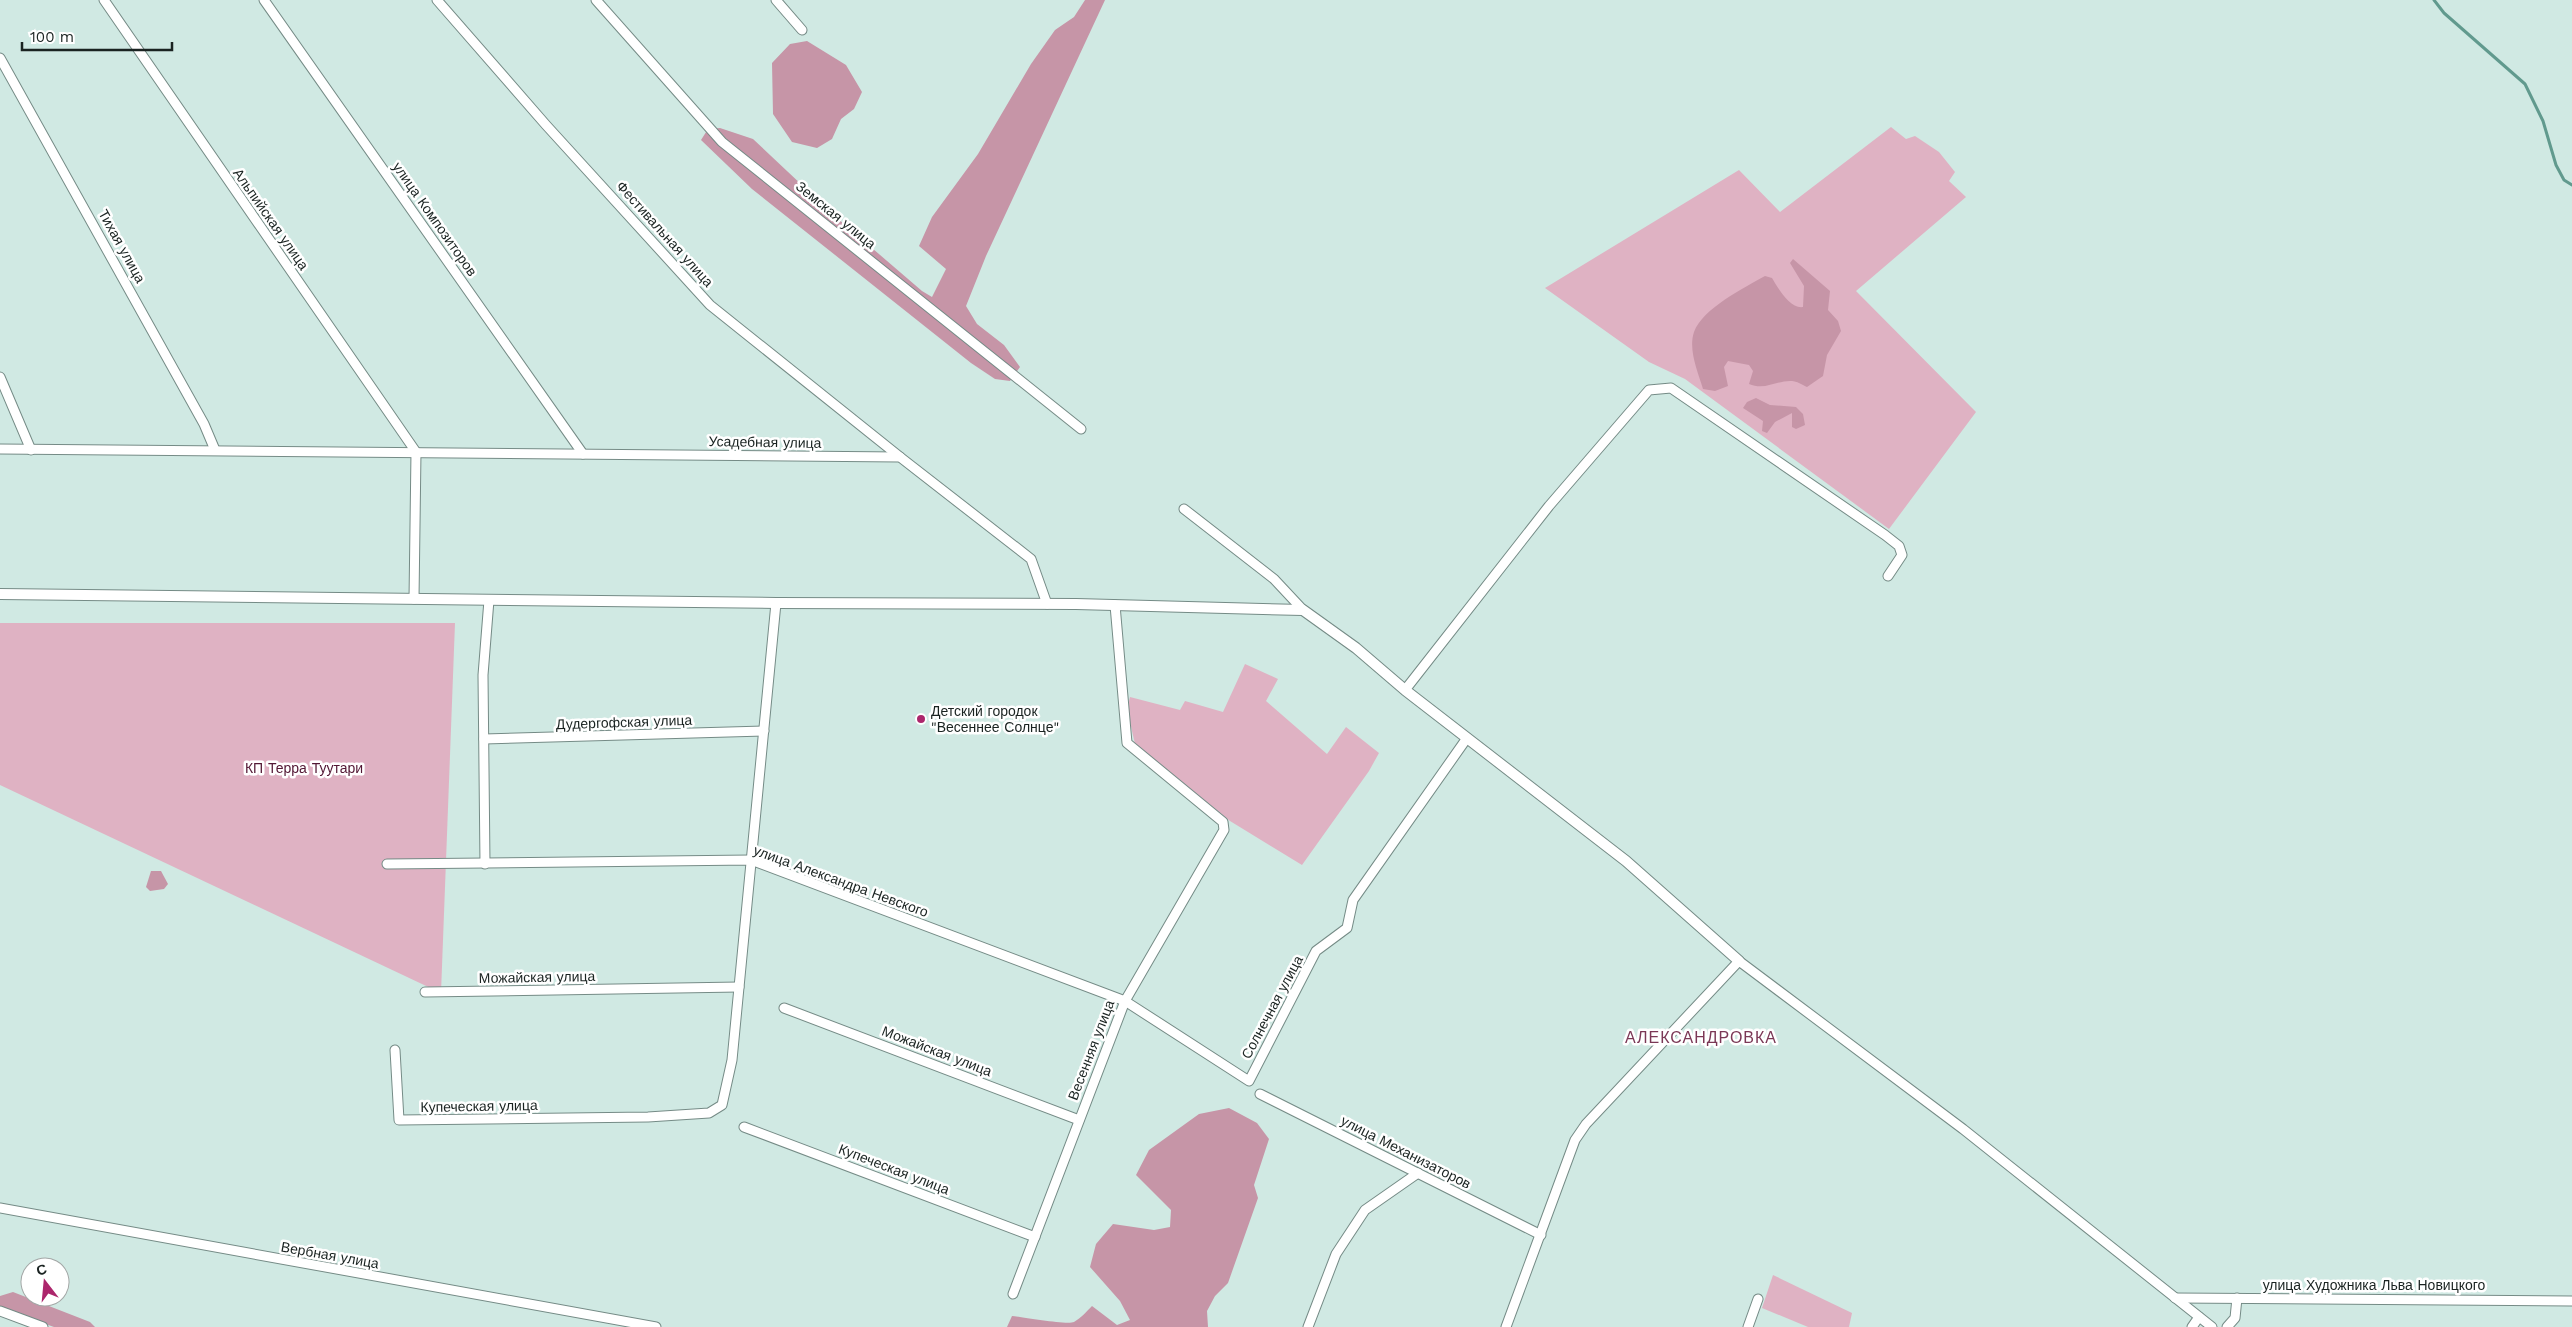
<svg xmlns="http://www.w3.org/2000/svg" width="2572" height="1327" font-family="'Work Sans',sans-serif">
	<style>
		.green { fill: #dfb2c3 }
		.forest { fill: #c695a7 }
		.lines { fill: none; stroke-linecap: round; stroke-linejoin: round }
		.stream { stroke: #619a8e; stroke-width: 3 }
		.minor-casing { stroke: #758b86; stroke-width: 11 }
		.tertiary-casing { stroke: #758b86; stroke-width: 12 }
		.minor { stroke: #fff; stroke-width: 9 }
		.tertiary { stroke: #fff; stroke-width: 10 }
		.poi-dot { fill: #ac266c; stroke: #fff; stroke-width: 2 }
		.labels { text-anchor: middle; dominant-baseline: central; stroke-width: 5; stroke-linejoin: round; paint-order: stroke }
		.street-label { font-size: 14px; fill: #1a2321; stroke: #fff }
		.poi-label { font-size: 14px; fill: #1a2321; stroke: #fff; text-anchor: start }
		.park-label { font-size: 14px; fill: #521734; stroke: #fff }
		.quarter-label { font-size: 16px; letter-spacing: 1px; fill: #7b3856; stroke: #fff }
	</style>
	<rect width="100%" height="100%" fill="#d0e9e3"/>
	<g class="green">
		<polygon points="1891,127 1906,139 1915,136 1939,152 1955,172 1949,181 1966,197 1856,291 1976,412 1889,529 1685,379 1649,362 1545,288 1739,170 1780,212"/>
		<polygon points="0,623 455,623 441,993 0,785"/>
		<polygon points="1245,664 1278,679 1266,701 1327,754 1346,727 1379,753 1369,771 1302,865 1230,821 1135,744 1127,709 1130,697 1180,710 1185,701 1223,712"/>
		<polygon points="1773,1275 1852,1313 1849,1327 1808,1327 1762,1308"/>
	</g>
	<g class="forest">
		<polygon points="1085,0 1105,0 986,256 966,306 977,324 1004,345 1020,367 1010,381 995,379 971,363 752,189 701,140 708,129 720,128 753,139 837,218 922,291 932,297 946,269 919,246 932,217 978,154 1031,64 1055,30 1074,17"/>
		<polygon points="807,41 846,65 862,92 854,109 841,119 832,139 817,148 792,142 773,114 772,63 790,44"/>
		<path d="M1793,259L1830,291L1828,310L1838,321L1841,331L1827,355L1823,376L1807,387C1803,385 1796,381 1792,381C1777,380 1765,391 1749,384L1753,371L1749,365L1728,361L1724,367L1728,386L1715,391L1703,389C1698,372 1688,350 1694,332C1703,308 1744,288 1765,276L1772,278C1778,288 1790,309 1803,307L1804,286L1790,263Z"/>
		<polygon points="1756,398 1770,405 1796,407 1803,414 1805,425 1796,429 1792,427 1792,413 1775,422 1767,433 1762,431 1763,421 1743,408 1747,402"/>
		<polygon points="151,871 161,871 168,884 164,889 150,891 146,887"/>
		<path d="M1229,1108L1257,1123L1269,1139L1254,1185L1258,1198L1228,1283L1215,1296L1207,1311L1208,1327H1007L1012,1316C1024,1317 1066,1325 1074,1322C1081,1318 1087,1311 1092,1306L1117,1325L1130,1320L1120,1301L1090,1267L1096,1244L1113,1224L1154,1230L1170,1227L1171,1210L1136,1175L1149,1150L1199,1114Z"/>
		<polygon points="13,1292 90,1322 95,1327 54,1327 0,1308 0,1296"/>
	</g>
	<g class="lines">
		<polyline class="stream" points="2434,0 2444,13 2525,84 2543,121 2556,165 2564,180 2572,185"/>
		<g class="minor-casing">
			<g id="minor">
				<polyline points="104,0 416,452"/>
				<polyline points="264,0 583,454"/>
				<polyline points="437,0 546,125 710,305 900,457"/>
				<polyline points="596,0 722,142 1081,429"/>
				<polyline points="776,0 802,30"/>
				<polyline points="0,58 204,424 215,450"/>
				<polyline points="0,377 31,450"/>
				<polyline points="0,449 900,457 1031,559 1047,604"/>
				<polyline points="1184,509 1274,579 1303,610"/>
				<polyline points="414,599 416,452"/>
				<polyline points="1405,690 1549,506 1649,390 1671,388 1885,535 1899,546 1902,555 1888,576"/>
				<polyline points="484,739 764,731"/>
				<polyline points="387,864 751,860 1125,1001 1249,1081 1316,951 1347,928 1353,900 1467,738"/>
				<polyline points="485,864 483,675 489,600"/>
				<polyline points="425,992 739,987"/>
				<polyline points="784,1008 1079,1120"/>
				<polyline points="395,1050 399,1120 648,1117 709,1113 722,1105 732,1060 776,603"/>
				<polyline points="1260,1094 1541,1235"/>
				<polyline points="744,1127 1035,1237"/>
				<polyline points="0,1208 656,1327"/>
				<polyline points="1013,1294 1125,1001 1224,830 1223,822 1127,743 1115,605"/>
				<polyline points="2175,1298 2572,1301"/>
				<polyline points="0,1311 43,1327"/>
				<polyline points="1308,1327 1336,1254 1365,1210 1418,1173"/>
				<polyline points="1506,1327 1575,1140 1586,1124 1739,961 1963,1129 2212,1327"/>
				<polyline points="1748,1327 1758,1299"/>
				<polyline points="2192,1327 2199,1317"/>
				<polyline points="2227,1327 2235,1318 2237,1298"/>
			</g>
		</g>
		<g class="tertiary-casing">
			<polyline id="tertiary" points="0,594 776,603 1076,604 1303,610 1356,648 1405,690 1626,861 1739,961"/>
		</g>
		<use href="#minor" class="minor"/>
		<use href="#tertiary" class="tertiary"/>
	</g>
	<circle class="poi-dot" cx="921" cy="719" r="5"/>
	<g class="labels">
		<g class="street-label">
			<text transform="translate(836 215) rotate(39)">Земская улица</text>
			<text transform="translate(271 219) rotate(55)">Альпийская улица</text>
			<text transform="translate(435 219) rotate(55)">улица Композиторов</text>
			<text transform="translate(665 234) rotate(48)">Фестивальная улица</text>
			<text transform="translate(122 246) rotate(61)">Тихая улица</text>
			<text transform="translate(765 442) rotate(1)">Усадебная улица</text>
			<text transform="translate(624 722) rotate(-2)">Дудергофская улица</text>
			<text transform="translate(841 881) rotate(20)">улица Александра Невского</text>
			<text transform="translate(537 977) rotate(-1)">Можайская улица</text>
			<text transform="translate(1272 1007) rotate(-62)">Солнечная улица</text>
			<text transform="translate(1091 1050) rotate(-69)">Весенняя улица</text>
			<text transform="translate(937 1051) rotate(21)">Можайская улица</text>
			<text transform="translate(479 1106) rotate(-1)">Купеческая улица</text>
			<text transform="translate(1406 1152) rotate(27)">улица Механизаторов</text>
			<text transform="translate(894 1169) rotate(21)">Купеческая улица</text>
			<text transform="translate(330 1255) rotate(10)">Вербная улица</text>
			<text x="2374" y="1285">улица Художника Льва Новицкого</text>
		</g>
		<g class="poi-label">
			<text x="931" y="711">Детский городок<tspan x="931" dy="16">"Весеннее Солнце"</tspan></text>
		</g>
		<g class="park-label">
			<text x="304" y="768">КП Терра Туутари</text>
		</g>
		<g class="quarter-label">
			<text x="1701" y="1037">АЛЕКСАНДРОВКА</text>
		</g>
	</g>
	<g transform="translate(45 1282) rotate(344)"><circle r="24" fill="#ffffff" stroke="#a3a7a6"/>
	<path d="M0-4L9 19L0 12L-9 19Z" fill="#ac266c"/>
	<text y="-8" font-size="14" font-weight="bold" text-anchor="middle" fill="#1a2321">С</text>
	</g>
	<path d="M22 42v8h150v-8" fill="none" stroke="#1a2321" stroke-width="2.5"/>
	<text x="30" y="42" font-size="15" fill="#1a2321" stroke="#ffffff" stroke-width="4" paint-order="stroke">100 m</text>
</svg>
